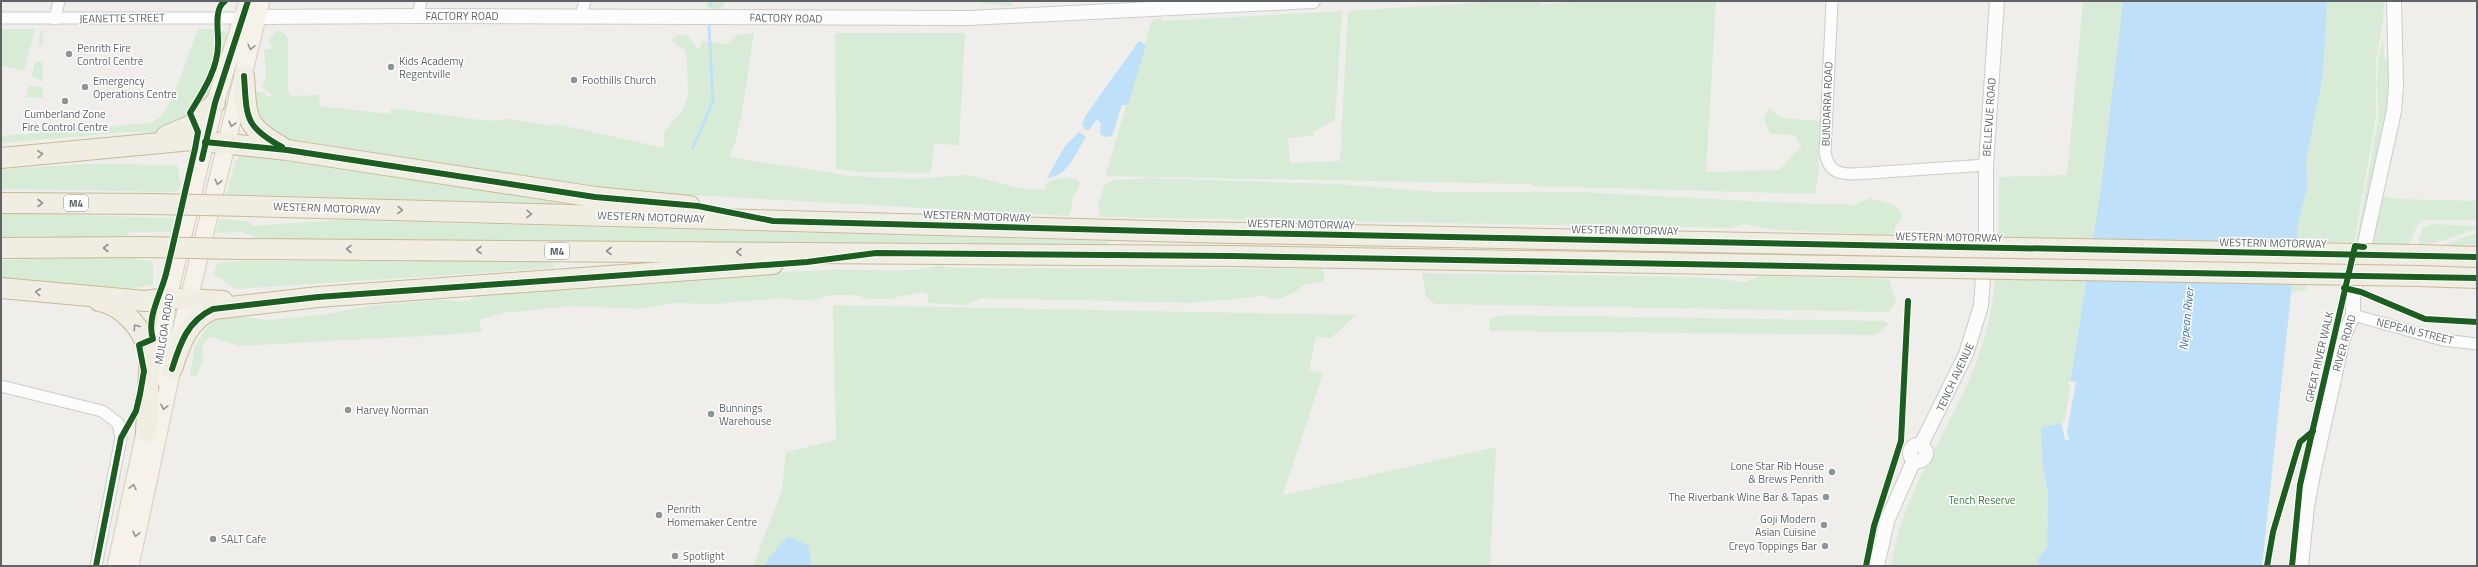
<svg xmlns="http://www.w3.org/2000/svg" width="2478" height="567" font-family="'Titillium Web',sans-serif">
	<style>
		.green { fill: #d8ebd6 }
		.water { fill: #bfe0f9 }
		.pier { fill: #efeeea }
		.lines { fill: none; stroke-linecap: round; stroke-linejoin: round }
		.stream { stroke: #bfe0f9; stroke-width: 3 }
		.minor-casing { stroke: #cbcccc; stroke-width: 13 }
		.tertiary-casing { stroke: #cbcccc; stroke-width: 16 }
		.primary-casing { stroke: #d7ceb8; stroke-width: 19 }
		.motorway-casing { stroke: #c8b996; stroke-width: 22 }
		.minor { stroke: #fdfcfc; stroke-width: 11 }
		.tertiary { stroke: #fdfcfc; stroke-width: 14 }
		.primary { stroke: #f4f2e9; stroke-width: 17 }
		.motorway { stroke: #f0ede3; stroke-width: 20 }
		.motorway-bridge-casing { stroke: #c8b996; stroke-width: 22; stroke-linecap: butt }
		.motorway-bridge { stroke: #f0ede3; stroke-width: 20 }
		.cycleway-casing { stroke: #fff; stroke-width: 8 }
		.cycleway { stroke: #1b5e20; stroke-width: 6 }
		.oneway { stroke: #939595 }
		.oneway2 { stroke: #929393 }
		.poi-dot { fill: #919496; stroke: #fff; stroke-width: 1.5 }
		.labels { text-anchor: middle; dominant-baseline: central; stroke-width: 3; stroke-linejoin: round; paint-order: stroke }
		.shield { fill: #fff; stroke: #8f9295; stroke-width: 1 }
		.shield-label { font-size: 10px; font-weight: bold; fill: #5f6368 }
		.street-label { font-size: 11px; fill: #5f6368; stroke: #fff }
		.poi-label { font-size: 11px; fill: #5f6368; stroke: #fff; text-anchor: start }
		.park-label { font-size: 11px; fill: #348238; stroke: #fff }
		.water-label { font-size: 12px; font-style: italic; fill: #4174aa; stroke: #fff }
	</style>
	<rect width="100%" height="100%" fill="#efeeea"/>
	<g class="green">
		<polygon points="706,1 726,1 719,12 706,7"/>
		<polygon points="982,1 1012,1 1013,6 982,4"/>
		<polygon points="1503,1 1540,1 1541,4 1588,1 1716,1 1706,172 1779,170 1801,147 1795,135 1770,134 1764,118 1769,108 1781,118 1820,121 1818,179 1815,194 1532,186 1532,184 1105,176 1152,20 1161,18 1163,21 1342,11 1335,120 1313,132 1313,136 1288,138 1290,163 1340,161 1348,11"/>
		<path d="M2083,1H2123L2100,194L2064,422L2041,428L2043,468L2048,493L2047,547L2038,559V566H1891C1902,491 1950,432 1976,363C1999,304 1999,240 1999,177L2067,175Z"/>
		<polygon points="2327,1 2384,1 2383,23 2376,59 2376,116 2354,243 2314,242 2306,290 2291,293 2299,219 2308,186 2306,161 2323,76"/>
		<polygon points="1,29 35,29 24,71 1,66"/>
		<polygon points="44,29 42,46 38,46 40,33"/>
		<path d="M198,29H215V54L207,79L187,118L168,133L127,132L1,143V136L150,123C155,120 160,118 163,114C179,88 187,56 198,29Z"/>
		<polygon points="218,29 225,32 229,37 210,99 197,108 212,81 220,53"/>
		<path d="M276,30L284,33L288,39V89L290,96L320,95L319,106L390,114L391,108L488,121L511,119L551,126L557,124L664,148V132L682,111L688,96L687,56L684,48L677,45L672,40L677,35H687L698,50L703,41L727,44L736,35L754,33L742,112L736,140L729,157L852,176L911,179L968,175L1019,188L1043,190L1047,188L1045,184C1055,178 1066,176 1078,180C1082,188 1076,192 1072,198V208L1069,216L653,193L589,186L482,169V172L321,145L285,143L259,119L256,92L264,93L269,97L272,95L262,87L266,76L264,50L272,48L269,40Z"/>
		<polygon points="835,33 965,33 959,145 934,144 931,173 858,172 836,169"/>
		<polygon points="2383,38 2384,57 2386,59 2388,55 2389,59 2387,119 2380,156 2376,158 2358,243 2356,243 2379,115 2377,86 2379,54"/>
		<polygon points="35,62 42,62 43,81 31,77"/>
		<polygon points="29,86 43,87 43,98 26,97"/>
		<polygon points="243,152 594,206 227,194 235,162"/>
		<polygon points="84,164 177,165 181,185 176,192 1,189 1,169"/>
		<polygon points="1147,178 1335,184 1440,192 1581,192 1768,202 1856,205 1869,198 1892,204 1901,212 1901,220 1895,226 1895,235 1774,230 1744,224 1732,228 1100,217 1098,205 1104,186 1114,180"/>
		<polygon points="2383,196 2397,199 2477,201 2477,220 2424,220 2417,225 2410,244 2372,244"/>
		<polygon points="1,213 174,218 171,232 129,232 128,237 1,238"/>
		<polygon points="219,219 248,221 252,226 338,220 1108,241 1109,244 1131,245 1132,248 284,240 258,238 242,232 216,233"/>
		<polygon points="2432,224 2477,226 2477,229 2434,243 2418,244 2423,228"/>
		<polygon points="2477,233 2477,247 2437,247"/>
		<polygon points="131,257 153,262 153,285 112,291 1,281 1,260"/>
		<polygon points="240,261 553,261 554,268 235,289 213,274 218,263"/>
		<path d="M938,265L953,268L1322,269L1325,277L1323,282L1304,285L1293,293L1277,300L1264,296L1191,303L982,298L965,305L928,303V294L921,292L889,299H869L854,295H831L812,301L781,298L717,304L676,303L641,309L572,306L503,313L479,320L482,331L460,334L239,346L212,337L207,339L201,348L204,357L197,376L190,377L195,345L209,325L222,317L235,316L269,320L326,314L370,306L438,300L469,301L474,296L564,289L572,291L582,287C663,280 745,273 827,270C861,268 906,275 938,265Z"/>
		<polygon points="1422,273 1697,277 1746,282 1759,276 1889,279 1896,302 1888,312 1435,304 1426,297"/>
		<polygon points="833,305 1356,315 1331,338 1316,337 1309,370 1323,373 1283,495 1496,447 1490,566 753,566 782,490 786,452 836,440"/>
		<polygon points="1507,315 1883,321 1889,324 1876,335 1490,331 1490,318"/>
	</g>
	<g class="water">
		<polygon points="2123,1 2327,1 2323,76 2306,161 2308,186 2299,219 2262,566 2038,566 2038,559 2047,547 2048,493 2043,468 2041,428 2064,422 2100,194"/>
		<polygon points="1139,41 1146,45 1128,105 1122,105 1112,136 1105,137 1100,134 1101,124 1097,119 1089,130 1084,129 1082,125 1086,115"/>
		<path d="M1079,132L1085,136V138C1076,153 1067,177 1047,178L1065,146Z"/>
		<polygon points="788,536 808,545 812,566 765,566 768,559"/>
	</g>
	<polygon class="pier" points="2069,381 2076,382 2067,432 2069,440 2065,440 2061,423 2064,422 2070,387 2068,386"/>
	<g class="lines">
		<g class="stream">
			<polyline points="711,5 711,1"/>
			<polyline points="693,148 713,101 709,27"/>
		</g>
		<g class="minor-casing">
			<g id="minor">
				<path d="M1832,1L1825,153C1829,171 1837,174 1854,174L1986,165"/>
				<polyline points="418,16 421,1"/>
				<polyline points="581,16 585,1"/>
				<polyline points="1,18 242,18"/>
				<polyline points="55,19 59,1"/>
				<polyline points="2353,315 2443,340 2477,344"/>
				<polyline points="1,386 102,411 118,423 121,438 96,566"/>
			</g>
		</g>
		<g class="tertiary-casing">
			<g id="tertiary">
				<polyline points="248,17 416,16 969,18 1313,1"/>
				<circle cx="1918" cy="453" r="8"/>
				<polyline points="1921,445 1966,354 1981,306 1986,234 1986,165 1997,1"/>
				<polyline points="1877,566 1887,521 1914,460"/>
				<polyline points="2301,566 2307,506 2313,474 2343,338 2353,315 2353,298 2394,111 2396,85 2394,1"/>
			</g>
		</g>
		<g class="primary-casing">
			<g id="primary">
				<polyline points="157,377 168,298 205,142 215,103 248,1"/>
				<polyline points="116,566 148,419"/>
				<polyline points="130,566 172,369 261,1"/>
			</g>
		</g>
		<g class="motorway-casing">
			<g id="motorway">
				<path d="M244,76C247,118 244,126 282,147"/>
				<polyline points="166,136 194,124 215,103"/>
				<polyline points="1,158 192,140 287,150 595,197 690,206"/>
				<polyline points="1,203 151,204"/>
				<polyline points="249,206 1189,232 1955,247"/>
				<polyline points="1,248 145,247"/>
				<polyline points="238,249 1231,256 1954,268"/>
				<polyline points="2419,255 2477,257"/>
				<polyline points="2418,276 2477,278"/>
				<polyline points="1,288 145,301 168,298 223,301"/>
				<path d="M99,301C125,306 143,330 150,354L146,432"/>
				<path d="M172,369C180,344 187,321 213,309L318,297L773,264"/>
			</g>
		</g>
		<use href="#minor" class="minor"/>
		<use href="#tertiary" class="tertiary"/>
		<use href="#primary" class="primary"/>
		<use href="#motorway" class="motorway"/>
		<g class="motorway-bridge-casing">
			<g id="motorway-bridge">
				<polyline points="151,204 249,206"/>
				<polyline points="145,247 238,249"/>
				<polyline points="1955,247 2419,255"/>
				<polyline points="1954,268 2418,276"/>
			</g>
		</g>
		<use href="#motorway-bridge" class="motorway-bridge"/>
		<g class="cycleway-casing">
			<g id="cycleway">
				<path d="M244,76C247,118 244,126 282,147"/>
				<polyline points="205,142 287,150 595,197 698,206 773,221 1189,232 2477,257"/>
				<polyline points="202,159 215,103 248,1"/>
				<polyline points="2344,288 2361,292 2425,319 2477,322"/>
				<path d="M172,369C180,344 187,321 213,309L318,297L807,262L876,253L1231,256L2477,278"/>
				<path d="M96,566L121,438L136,411L140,394L144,371L139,345L153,339C146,318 161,294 166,274C176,233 185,191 195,149L198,132L190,113C202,93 218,69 218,45C219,33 213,9 225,1"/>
				<polyline points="1866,566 1874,526 1901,441 1908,301"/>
				<polyline points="2267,566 2273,532 2296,454 2300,442 2313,431"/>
				<polyline points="2292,566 2300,485 2355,246 2364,247"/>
			</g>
		</g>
		<use href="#cycleway" class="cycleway"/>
	</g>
	<defs><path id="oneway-chevron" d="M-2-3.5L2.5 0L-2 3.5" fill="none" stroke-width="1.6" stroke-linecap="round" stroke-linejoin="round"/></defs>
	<g class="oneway">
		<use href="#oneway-chevron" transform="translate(251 47) rotate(103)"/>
		<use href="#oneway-chevron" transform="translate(232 124) rotate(105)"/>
		<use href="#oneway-chevron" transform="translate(218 182) rotate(103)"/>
		<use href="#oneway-chevron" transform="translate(164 407) rotate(102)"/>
		<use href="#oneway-chevron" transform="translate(133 487) rotate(-77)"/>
		<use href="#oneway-chevron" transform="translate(136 534) rotate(102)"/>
	</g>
	<g class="oneway2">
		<use href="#oneway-chevron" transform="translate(40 154) rotate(-5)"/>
		<use href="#oneway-chevron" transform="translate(40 203)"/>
		<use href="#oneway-chevron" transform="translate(400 210) rotate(2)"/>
		<use href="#oneway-chevron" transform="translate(529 214) rotate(2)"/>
		<use href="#oneway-chevron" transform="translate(106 248) rotate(180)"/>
		<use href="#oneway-chevron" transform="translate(349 249) rotate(-180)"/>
		<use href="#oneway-chevron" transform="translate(479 250) rotate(-180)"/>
		<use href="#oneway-chevron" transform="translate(609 251) rotate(-180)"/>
		<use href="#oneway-chevron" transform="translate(739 252) rotate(-180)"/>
		<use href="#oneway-chevron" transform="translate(38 292) rotate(-174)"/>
		<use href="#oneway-chevron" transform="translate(136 327) rotate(-126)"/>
	</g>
	<g class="poi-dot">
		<circle cx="69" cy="54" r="4"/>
		<circle cx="391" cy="67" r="4"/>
		<circle cx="574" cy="80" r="4"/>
		<circle cx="85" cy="87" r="4"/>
		<circle cx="65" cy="101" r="4"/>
		<circle cx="348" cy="410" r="4"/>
		<circle cx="711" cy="414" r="4"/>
		<circle cx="1832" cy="472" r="4"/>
		<circle cx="1826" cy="497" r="4"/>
		<circle cx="659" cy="515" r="4"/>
		<circle cx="1824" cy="525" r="4"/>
		<circle cx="213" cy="539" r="4"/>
		<circle cx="1825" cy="546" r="4"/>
		<circle cx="675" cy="556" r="4"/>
	</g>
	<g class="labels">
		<g class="shield">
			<rect x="64" y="195" width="24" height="16" rx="3"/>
			<rect x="545" y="243" width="24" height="16" rx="3"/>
		</g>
		<g class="shield-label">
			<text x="76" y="203">M4</text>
			<text x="557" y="251">M4</text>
		</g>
		<g class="street-label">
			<text x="462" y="16">FACTORY ROAD</text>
			<text transform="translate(122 18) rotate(-1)">JEANETTE STREET</text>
			<text transform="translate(786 18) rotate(1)">FACTORY ROAD</text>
			<text transform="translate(1827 104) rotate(-88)">BUNDARRA ROAD</text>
			<text transform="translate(1989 117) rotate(-86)">BELLEVUE ROAD</text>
			<text transform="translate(327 208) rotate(2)">WESTERN MOTORWAY</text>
			<text transform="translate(977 216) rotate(2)">WESTERN MOTORWAY</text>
			<text transform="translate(651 217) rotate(2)">WESTERN MOTORWAY</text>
			<text transform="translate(1301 224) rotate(1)">WESTERN MOTORWAY</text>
			<text transform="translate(1625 230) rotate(1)">WESTERN MOTORWAY</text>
			<text transform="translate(1949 237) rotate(1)">WESTERN MOTORWAY</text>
			<text transform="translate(2273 243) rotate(1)">WESTERN MOTORWAY</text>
			<text transform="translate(164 329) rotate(-81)">MULGOA ROAD</text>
			<text transform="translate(2415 331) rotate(14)">NEPEAN STREET</text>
			<text transform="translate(2344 343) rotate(-74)">RIVER ROAD</text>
			<text transform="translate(2319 357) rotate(-77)">GREAT RIVER WALK</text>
			<text transform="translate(1955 377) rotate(-65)">TENCH AVENUE</text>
		</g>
		<g class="poi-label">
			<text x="77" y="48">Penrith Fire<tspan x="77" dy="13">Control Centre</tspan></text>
			<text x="399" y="61">Kids Academy<tspan x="399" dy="13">Regentville</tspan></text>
			<text x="582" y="80">Foothills Church</text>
			<text x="93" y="81">Emergency<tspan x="93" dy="13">Operations Centre</tspan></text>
			<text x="65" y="114" text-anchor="middle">Cumberland Zone<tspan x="65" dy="13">Fire Control Centre</tspan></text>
			<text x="719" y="408">Bunnings<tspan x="719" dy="13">Warehouse</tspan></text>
			<text x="356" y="410">Harvey Norman</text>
			<text x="1824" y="466" text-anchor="end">Lone Star Rib House<tspan x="1824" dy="13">&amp; Brews Penrith</tspan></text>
			<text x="1818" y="497" text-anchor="end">The Riverbank Wine Bar &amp; Tapas</text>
			<text x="667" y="509">Penrith<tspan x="667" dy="13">Homemaker Centre</tspan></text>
			<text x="1816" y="519" text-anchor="end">Goji Modern<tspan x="1816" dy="13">Asian Cuisine</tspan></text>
			<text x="221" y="539">SALT Cafe</text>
			<text x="1817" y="546" text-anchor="end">Creyo Toppings Bar</text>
			<text x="683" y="556">Spotlight</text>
		</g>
		<g class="park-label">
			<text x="1982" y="500">Tench Reserve</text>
		</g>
		<g class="water-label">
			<text transform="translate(2186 319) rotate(-84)">Nepean River</text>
		</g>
	</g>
	<rect width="2478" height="567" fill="none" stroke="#5f6368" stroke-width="4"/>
</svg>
